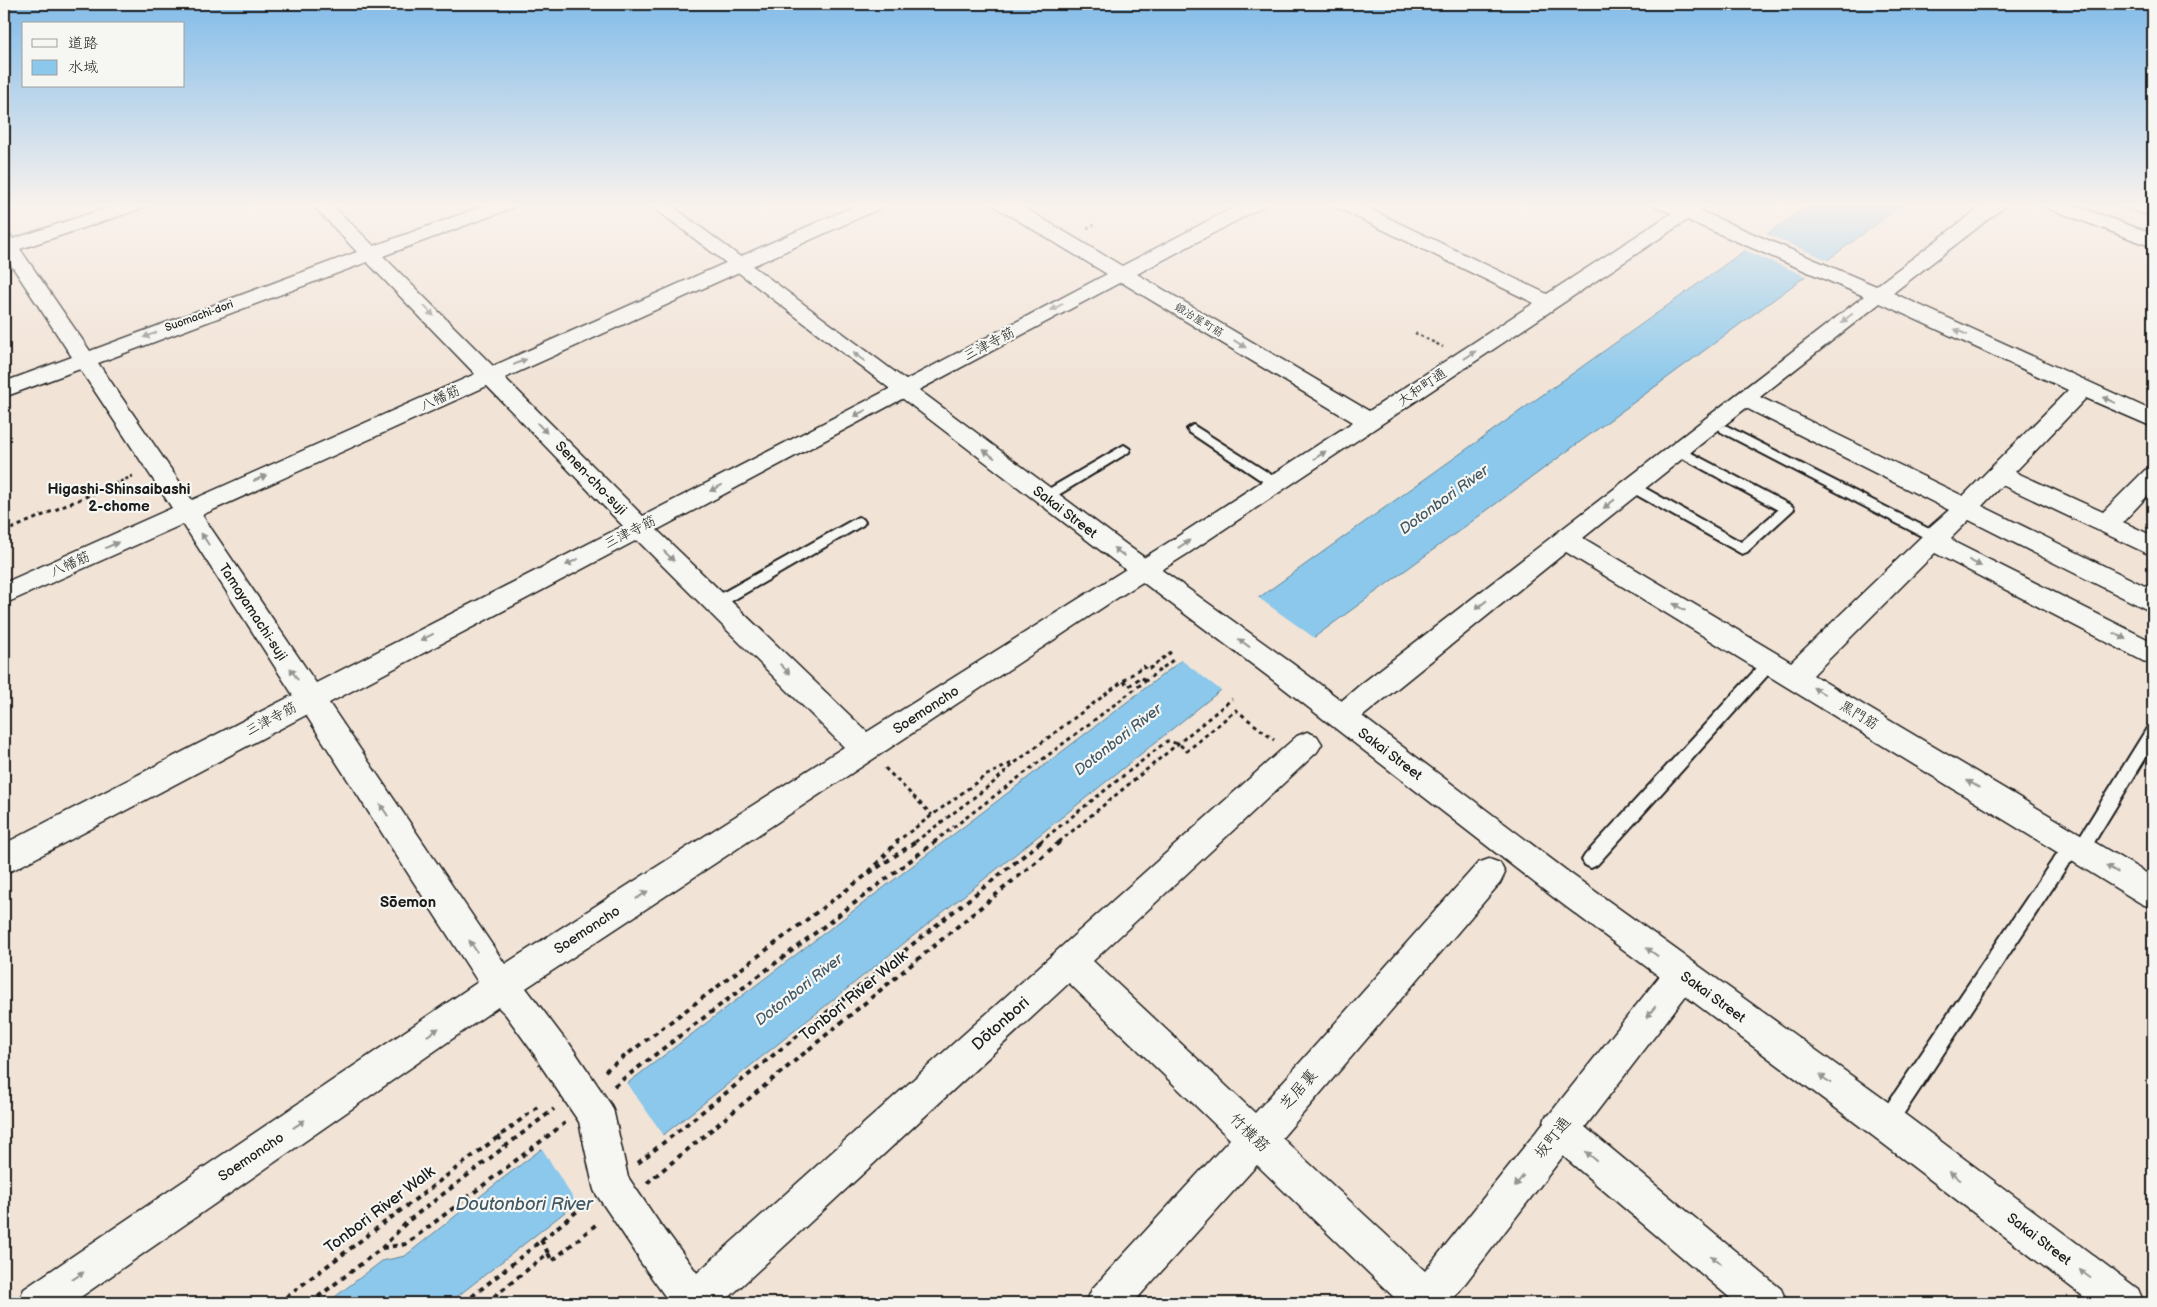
<svg xmlns="http://www.w3.org/2000/svg" width="2157" height="1307" font-family="'Balsamiq Sans','Klee One',sans-serif">
	<style>
		.water { fill: #8bc8eb; stroke: #5f8398 }
		.pier { fill: #f1e3d6 }
		.lines { fill: none; stroke-linecap: round; stroke-linejoin: round }
		.lane-casing { stroke: #1c1c1c; stroke-width: 4 }
		.street-casing { stroke: #1c1c1c; stroke-width: 3 }
		.secondary-casing { stroke: #1c1c1c; stroke-width: 3 }
		.highway-casing { stroke: #1c1c1c; stroke-width: 3 }
		.path-far2 { stroke: #1c1c1c; stroke-width: 2.5; stroke-dasharray: 3 3; stroke-linecap: butt }
		.path-far1 { stroke: #1c1c1c; stroke-width: 3; stroke-dasharray: 4 4; stroke-linecap: butt }
		.path { stroke: #1c1c1c; stroke-width: 4; stroke-dasharray: 5 5; stroke-linecap: butt }
		.lane { fill: #f6f6f2; fill-rule: evenodd }
		.street { fill: #f6f6f2; fill-rule: evenodd }
		.secondary { fill: #f6f6f2; fill-rule: evenodd }
		.highway { fill: #f6f6f2; fill-rule: evenodd }
		.street-bridge-casing { stroke: #1c1c1c; stroke-width: 39; stroke-linecap: butt }
		.street-bridge { stroke: #f6f6f2; stroke-width: 36 }
		.oneway { fill: #949492 }
		.labels { text-anchor: middle; dominant-baseline: central; stroke-width: 4.5; stroke-linejoin: round; paint-order: stroke }
		.far-street-label { font-size: 11px; fill: #1c1c1c; stroke: #f6f6f2 }
		.street-label { font-size: 14px; fill: #1c1c1c; stroke: #f6f6f2 }
		.neighbourhood-label { font-size: 15px; font-weight: bold; fill: #1c1c1c; stroke: #f6f6f2 }
		.water-label { font-size: 15px; font-style: italic; fill: #435864; stroke: #f6f6f2 }
		.near-street-label { font-size: 16px; fill: #1c1c1c; stroke: #f6f6f2 }
		.near-water-label { font-size: 18px; font-style: italic; fill: #435864; stroke: #f6f6f2 }
	</style>
	<rect width="100%" height="100%" fill="#f1e3d6"/>
	<filter id="ink" filterUnits="userSpaceOnUse"><feTurbulence type="fractalNoise" baseFrequency=".02" numOctaves="2"/><feDisplacementMap in="SourceGraphic" scale="10" xChannelSelector="R" yChannelSelector="G"/><feConvolveMatrix kernelMatrix="1 2 1 2 8 2 1 2 1" color-interpolation-filters="sRGB"/></filter>
	<g filter="url(#ink)">
		<polygon class="water" points="1811,203 1905,203 1316,636 1221,690 709,1099 449,1303 327,1303 382,1261 405,1256 502,1179 1182,660 1257,599"/>
		<g class="pier">
			<polygon points="1764,233 1830,261 1808,277 1742,249"/>
			<polygon points="1256,596 1316,639 1223,692 1180,659"/>
			<polygon points="626,1082 665,1137 578,1206 541,1147"/>
		</g>
		<g class="lines">
			<g class="lane-casing">
				<g id="lane">
					<polygon points="1193,425 1281,481 1283,484 1281,487 1271,487 1189,432 1187,429"/>
					<polygon points="1725,425 1939,534 1941,537 1939,540 1929,540 1721,432 1719,429"/>
					<polygon points="1124,445 1130,449 1129,452 1050,500 1040,500 1038,497 1040,494"/>
					<polygon points="1678,446 1792,506 1794,509 1747,552 1742,554 1626,489 1624,486 1626,483 1636,483 1741,542 1778,510 1673,453 1672,450"/>
					<polygon points="858,517 863,519 865,522 863,525 723,606 718,607 713,606 711,602 713,598"/>
					<polygon points="1771,656 1776,658 1779,662 1776,666 1597,865 1591,868 1585,865 1582,860 1585,855 1766,658"/>
					<polygon points="2153,727 2153,746 2092,846 2068,865 1893,1130 1886,1133 1879,1130 1876,1123 1879,1116 2056,855 2080,836 2147,728"/>
				</g>
			</g>
			<g class="street-casing">
				<g id="street">
					<path d="M122,203H148L146,207L20,249L90,351L357,252L311,203H330L374,246L492,203H517L515,207L383,256L493,366L861,203H885L883,207L505,378L643,516L870,399L1107,274L996,207L994,203H1016L1122,266L1242,203H1264L1262,207L1137,274L1369,411L1534,303L1336,207L1334,203H1357L1547,294L1672,213L1657,207L1655,203H1679L1684,205L1688,203H1709L1700,211L1876,286L1986,203H2006L2004,207L1893,293L2153,411V427L2086,398L2015,472L2103,512L2145,470L2153,468V490L2123,522L2153,536V555L2144,552L2002,485L1982,506L2153,590V611L2144,608L1969,520L1951,538L1956,543L2153,642V664L2143,661L1935,553L1813,675L2153,877V908L2142,904L1566,552L1352,725L1342,729L1332,725L1328,717L1332,709L1360,685L1864,296L1687,220L1187,554L1114,600L526,988L566,1041L572,1053L566,1065L554,1070L542,1065L506,1015L498,1007L72,1303H18L24,1289L478,982L306,715L15,869L4,873V844L293,695L183,524L4,604V583L172,508L80,369L4,397V382L72,357L4,254V234L11,236L13,239ZM367,262L475,374L192,500L98,363ZM1121,282L1353,422L1169,542L867,732L657,530ZM1880,303L2068,390L1963,496L1760,397ZM487,386L623,526L316,683L202,515ZM1746,408L1949,510L1925,531L1922,536L1791,662L1583,538ZM637,540L844,747L505,964L329,703Z"/>
					<polygon points="2043,203 2068,203 2153,234 2153,247 2045,207"/>
					<polygon points="1307,732 1317,736 1322,744 1317,752 1093,961 1255,1113 1478,863 1489,859 1500,863 1505,873 1500,883 1282,1138 1425,1271 1544,1122 1546,1116 1549,1115 1670,963 1682,958 1694,963 1699,974 1694,985 1585,1127 1781,1289 1787,1303 1736,1303 1563,1156 1450,1303 1400,1303 1257,1165 1133,1303 1086,1303 1092,1289 1230,1139 1069,983 723,1303 670,1303 639,1260 633,1246 639,1232 653,1226 667,1232 697,1273 1297,736"/>
				</g>
			</g>
			<g class="secondary-casing">
				<polygon id="secondary" points="648,203 668,203 1131,548 1293,664 1571,874 1899,1110 2138,1289 2144,1303 2092,1303 1873,1136 1549,894 1273,680 1113,560"/>
			</g>
			<g class="highway-casing">
				<polygon id="highway" points="2123,203 2148,203 2153,205 2153,217 2125,207"/>
			</g>
			<g class="path-far2">
				<polyline points="1087,228 1094,225"/>
				<polyline points="1415,333 1443,347"/>
				<polyline points="120,482 133,476"/>
			</g>
			<g class="path-far1">
				<polyline points="4,532 122,481"/>
				<polyline points="1123,681 1129,686 1141,677 1146,681"/>
				<polyline points="885,768 932,815"/>
				<polyline points="896,842 985,776 1012,763"/>
				<polyline points="915,842 993,783 1016,762 1143,666 1148,670 1171,652"/>
				<polyline points="934,842 1173,660"/>
				<polyline points="1040,842 1167,741 1179,744 1187,751 1236,710 1274,740"/>
				<polyline points="1059,842 1232,699"/>
			</g>
			<g class="path">
				<polyline points="869,872 898,841"/>
				<polyline points="605,1071 865,876 917,841"/>
				<polyline points="614,1086 936,841"/>
				<polyline points="498,1136 504,1146"/>
				<polyline points="638,1163 1042,841"/>
				<polyline points="647,1183 1061,841"/>
				<polyline points="541,1240 548,1253"/>
				<polyline points="382,1248 406,1244 565,1123"/>
				<polyline points="278,1303 539,1106"/>
				<polyline points="310,1303 382,1248 408,1221 554,1109"/>
				<polyline points="464,1303 586,1204"/>
				<polyline points="486,1303 548,1253 552,1261 599,1222"/>
			</g>
			<use href="#lane" class="lane"/>
			<use href="#street" class="street"/>
			<use href="#secondary" class="secondary"/>
			<use href="#highway" class="highway"/>
			<g class="street-bridge-casing">
				<polyline id="street-bridge" points="554,1053 596,1115 611,1184 653,1246"/>
			</g>
			<use href="#street-bridge" class="street-bridge"/>
		</g>
		<defs><path id="oneway-solid" d="M-6-.8H1V-3.2L6.5 0L1 3.2V.8H-6Z" transform="scale(1.25)"/></defs>
		<g class="oneway">
			<use href="#oneway-solid" transform="translate(1057 307) rotate(152)"/>
			<use href="#oneway-solid" transform="translate(429 311) rotate(46)"/>
			<use href="#oneway-solid" transform="translate(1847 318) rotate(142)"/>
			<use href="#oneway-solid" transform="translate(1961 332) rotate(-156)"/>
			<use href="#oneway-solid" transform="translate(150 335) rotate(160)"/>
			<use href="#oneway-solid" transform="translate(1240 344) rotate(31)"/>
			<use href="#oneway-solid" transform="translate(1470 355) rotate(-34)"/>
			<use href="#oneway-solid" transform="translate(859 357) rotate(-143)"/>
			<use href="#oneway-solid" transform="translate(520 362) rotate(-24)"/>
			<use href="#oneway-solid" transform="translate(2109 400) rotate(-156)"/>
			<use href="#oneway-solid" transform="translate(860 413) rotate(153)"/>
			<use href="#oneway-solid" transform="translate(542 428) rotate(46)"/>
			<use href="#oneway-solid" transform="translate(989 454) rotate(-143)"/>
			<use href="#oneway-solid" transform="translate(1320 455) rotate(-33)"/>
			<use href="#oneway-solid" transform="translate(260 478) rotate(-24)"/>
			<use href="#oneway-solid" transform="translate(716 488) rotate(153)"/>
			<use href="#oneway-solid" transform="translate(1609 504) rotate(142)"/>
			<use href="#oneway-solid" transform="translate(205 539) rotate(-123)"/>
			<use href="#oneway-solid" transform="translate(1184 544) rotate(-33)"/>
			<use href="#oneway-solid" transform="translate(112 545) rotate(-24)"/>
			<use href="#oneway-solid" transform="translate(1119 552) rotate(-143)"/>
			<use href="#oneway-solid" transform="translate(669 556) rotate(44)"/>
			<use href="#oneway-solid" transform="translate(572 562) rotate(153)"/>
			<use href="#oneway-solid" transform="translate(1975 563) rotate(27)"/>
			<use href="#oneway-solid" transform="translate(1481 605) rotate(142)"/>
			<use href="#oneway-solid" transform="translate(1679 607) rotate(-149)"/>
			<use href="#oneway-solid" transform="translate(2120 636) rotate(27)"/>
			<use href="#oneway-solid" transform="translate(427 637) rotate(153)"/>
			<use href="#oneway-solid" transform="translate(1244 643) rotate(-144)"/>
			<use href="#oneway-solid" transform="translate(785 669) rotate(45)"/>
			<use href="#oneway-solid" transform="translate(294 674) rotate(-123)"/>
			<use href="#oneway-solid" transform="translate(1819 691) rotate(-149)"/>
			<use href="#oneway-solid" transform="translate(1973 784) rotate(-149)"/>
			<use href="#oneway-solid" transform="translate(384 810) rotate(-123)"/>
			<use href="#oneway-solid" transform="translate(2112 869) rotate(-149)"/>
			<use href="#oneway-solid" transform="translate(642 895) rotate(-33)"/>
			<use href="#oneway-solid" transform="translate(473 946) rotate(-123)"/>
			<use href="#oneway-solid" transform="translate(1652 952) rotate(-144)"/>
			<use href="#oneway-solid" transform="translate(1651 1012) rotate(128)"/>
			<use href="#oneway-solid" transform="translate(433 1032) rotate(-34)"/>
			<use href="#oneway-solid" transform="translate(1825 1079) rotate(-144)"/>
			<use href="#oneway-solid" transform="translate(299 1124) rotate(-34)"/>
			<use href="#oneway-solid" transform="translate(1591 1156) rotate(-140)"/>
			<use href="#oneway-solid" transform="translate(1955 1176) rotate(-143)"/>
			<use href="#oneway-solid" transform="translate(1519 1181) rotate(128)"/>
			<use href="#oneway-solid" transform="translate(1716 1260) rotate(-140)"/>
			<use href="#oneway-solid" transform="translate(2085 1274) rotate(-143)"/>
			<use href="#oneway-solid" transform="translate(78 1276) rotate(-34)"/>
		</g>
	</g>
	<linearGradient id="sky" x2="0" y2="1"><stop stop-color="#83bce9"/><stop offset="0.53" stop-color="#f9f2ed"/><stop offset="1" stop-color="#f9f2ed" stop-opacity="0"/></linearGradient>
	<rect width="2157" height="386" fill="url(#sky)"/>
	<g class="labels">
		<g class="far-street-label">
			<text transform="translate(199 316) rotate(-20)">Suomachi-dori</text>
			<text transform="translate(1199 320) rotate(31)">鍛冶屋町筋</text>
		</g>
		<g class="street-label">
			<text transform="translate(989 344) rotate(-28)">三津寺筋</text>
			<text transform="translate(1422 387) rotate(-34)">大和町通</text>
			<text transform="translate(440 398) rotate(-24)">八幡筋</text>
			<text transform="translate(591 478) rotate(46)">Senen-cho-suji</text>
			<text transform="translate(1065 512) rotate(37)">Sakai Street</text>
			<text transform="translate(630 532) rotate(-27)">三津寺筋</text>
			<text transform="translate(70 564) rotate(-24)">八幡筋</text>
			<text transform="translate(253 612) rotate(57)">Tamayamachi-suji</text>
			<text transform="translate(926 710) rotate(-33)">Soemoncho</text>
			<text transform="translate(1859 715) rotate(31)">黒門筋</text>
			<text transform="translate(271 719) rotate(-28)">三津寺筋</text>
			<text transform="translate(1390 754) rotate(37)">Sakai Street</text>
			<text transform="translate(587 930) rotate(-33)">Soemoncho</text>
			<text transform="translate(1713 997) rotate(36)">Sakai Street</text>
			<text transform="translate(251 1157) rotate(-34)">Soemoncho</text>
			<text transform="translate(2039 1239) rotate(37)">Sakai Street</text>
		</g>
		<g class="neighbourhood-label">
			<text x="119" y="489">Higashi-Shinsaibashi<tspan x="119" dy="17">2-chome</tspan></text>
			<text x="408" y="902">Sōemon</text>
		</g>
		<g class="water-label">
			<text transform="translate(1444 500) rotate(-36)">Dotonbori River</text>
			<text transform="translate(1118 740) rotate(-38)">Dotonbori River</text>
			<text transform="translate(799 990) rotate(-38)">Dotonbori River</text>
		</g>
		<g class="near-street-label">
			<text transform="translate(854 996) rotate(-39)">Tonbori River Walk</text>
			<text transform="translate(1001 1024) rotate(-42)">Dōtonbori</text>
			<text transform="translate(1299 1090) rotate(-49)">芝居裏</text>
			<text transform="translate(1249 1133) rotate(44)">竹横筋</text>
			<text transform="translate(1553 1138) rotate(-52)">坂町通</text>
			<text transform="translate(380 1210) rotate(-37)">Tonbori River Walk</text>
		</g>
		<g class="near-water-label">
			<text x="524" y="1204">Doutonbori River</text>
		</g>
	</g>
	<rect width="2157" height="1307" fill="none" stroke="#f6f6f2" stroke-width="20"/>
	<rect x="10" y="10" width="2137" height="1287" fill="none" stroke="#1c1c1c" stroke-width="2" filter="url(#ink)"/>
	<rect x="22" y="22" width="162" height="65" fill="#f6f6f2" stroke="#9f9f9c"/>
	<rect x="32" y="39" width="25" height="8" fill="#f6f6f2" stroke="#9f9f9c"/>
	<text x="68" y="48" font-size="15" fill="#1c1c1c">道路</text>
	<rect x="32" y="60" width="25" height="15" fill="#8bc8eb" stroke="#9f9f9c"/>
	<text x="68" y="72" font-size="15" fill="#1c1c1c">水域</text>
</svg>
